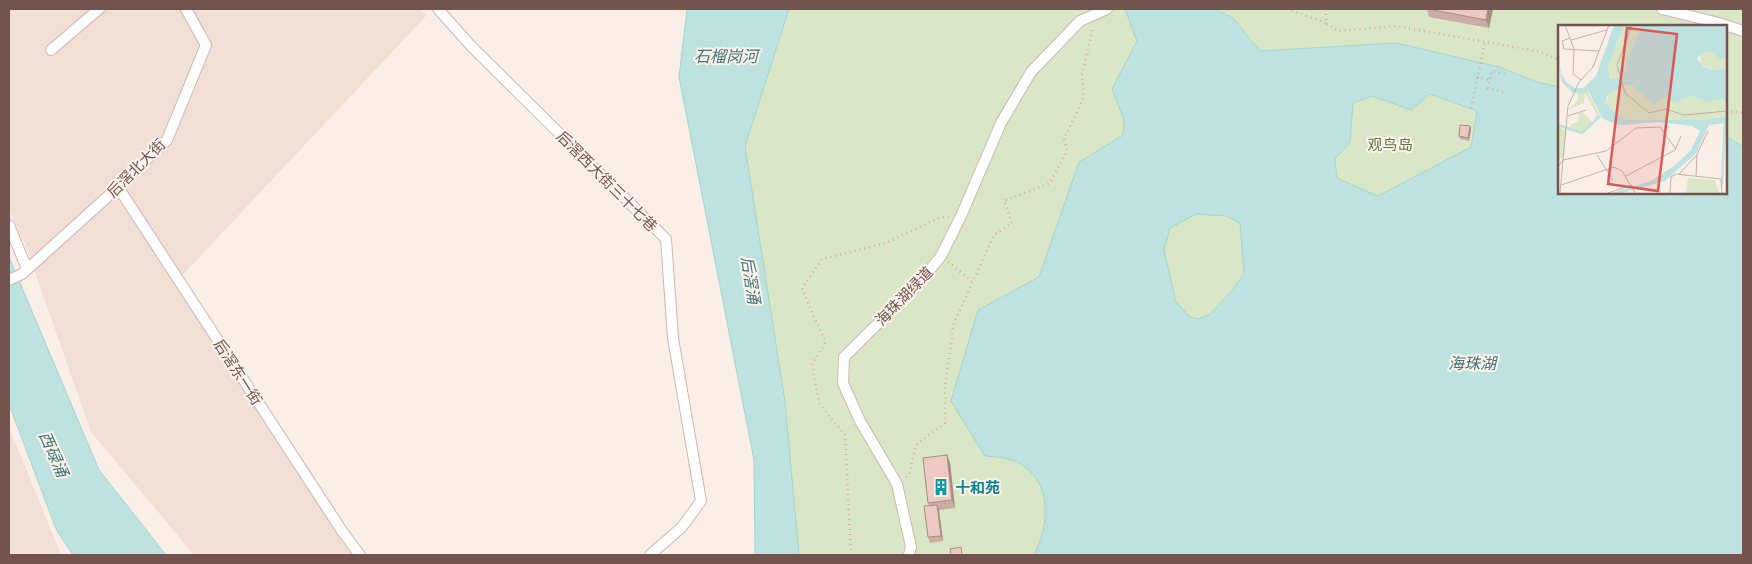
<svg xmlns="http://www.w3.org/2000/svg" width="1752" height="564" font-family="Inter,'Noto Sans SC',sans-serif">
	<style>
		.residential { fill: #f1dfd6 }
		.green { fill: #dae7c6 }
		.water { fill: #bde2e0; stroke: #a4d3d1; fill-rule: evenodd }
		.lines { fill: none; stroke-linecap: round; stroke-linejoin: round }
		.street-casing { stroke: #cdb7b1; stroke-width: 12 }
		.path { stroke: #d2ada4; stroke-width: 2.5; stroke-dasharray: 1 4; stroke-linecap: butt }
		.street { stroke: #fff; stroke-width: 10 }
		.wall { fill: #ccada6 }
		.shaded-wall { fill: #a68d87 }
		.building { fill: #edc9c1; stroke: #a68d87 }
		.labels { text-anchor: middle; dominant-baseline: central; stroke-width: 4; stroke-linejoin: round; paint-order: stroke }
		.park-label { font-size: 15px; fill: #5e7746; stroke: #fdf3ed }
		.street-label { font-size: 15px; fill: #72534d; stroke: #fdf3ed }
		.culture-label { font-size: 15px; font-weight: bold; fill: #0d838f; stroke: #fdf3ed; text-anchor: start }
		.water-label { font-size: 16px; font-style: italic; fill: #427674; stroke: #fdf3ed }
		.inset-river { fill: none; stroke: #bde2e0; stroke-width: 2.5 }
		.inset-road { fill: none; stroke: #c4b1a9; stroke-width: 1 }
		.view { fill: #d95957; fill-opacity: 0.15; stroke: #d95957; stroke-width: 2.5 }
		.inset-edge { fill: none; stroke: #72534d; stroke-width: 2.5 }
	</style>
	<rect width="100%" height="100%" fill="#faefe7"/>
	<g class="residential">
		<polygon points="9,9 421,9 426,16 176,282 341,540 352,555 194,555 91,432 25,244 9,210"/>
		<polygon points="9,427 61,555 9,555"/>
	</g>
	<g class="green">
		<path d="M789,9H1125L1137,41L1113,89L1124,120L1123,135L1079,162L1039,278L978,310L985,456C998,457 1014,458 1025,467C1053,488 1048,528 1034,555H799L785,402L745,146Z"/>
		<polygon points="1215,9 1743,9 1743,147 1726,136 1726,26 1560,26 1559,87 1537,82 1499,67 1396,43 1260,51 1233,18"/>
		<polygon points="1430,94 1477,111 1471,147 1378,196 1337,178 1335,159 1350,142 1353,103 1372,96 1411,110"/>
		<polygon points="1196,214 1226,216 1240,223 1244,272 1232,291 1209,315 1198,319 1190,317 1176,302 1164,250 1170,228"/>
	</g>
	<g class="water">
		<polygon points="687,9 789,9 745,146 785,402 799,555 755,555 754,460 679,77"/>
		<path d="M1125,9H1215L1233,18L1260,51L1396,43L1499,67L1537,82L1559,87L1560,192H1726V136L1743,147V555H1034C1048,528 1053,488 1025,467C1014,458 998,457 985,456L951,401L978,310L1039,277L1079,162L1123,135L1124,120L1112,89L1137,41ZM1430,94L1477,111L1471,147L1378,196L1337,178L1335,159L1350,142L1353,103L1372,96L1411,110ZM1196,214L1226,216L1240,223L1244,273L1232,291L1209,315L1198,319L1190,317L1176,302L1164,250L1170,228Z"/>
		<polygon points="9,257 99,470 166,555 73,555 56,529 9,404"/>
	</g>
	<g class="lines">
		<g class="street-casing">
			<g id="street">
				<polyline points="438,9 471,46 666,239 673,338 701,501 682,527 650,555"/>
				<polyline points="1662,9 1719,23 1743,31"/>
				<polyline points="51,50 99,9"/>
				<polyline points="118,187 342,531 360,555"/>
				<polyline points="9,225 27,269"/>
				<polyline points="9,280 22,274 106,198 167,140 206,45 186,9"/>
				<polyline points="909,555 911,547 897,484 860,421 843,383 844,357 919,283 941,256 961,216 1001,123 1031,72 1080,21 1107,9"/>
			</g>
		</g>
		<g class="path">
			<polyline points="1287,9 1326,23"/>
			<polyline points="1326,9 1326,23 1338,31 1396,26 1537,51 1560,60"/>
			<polyline points="1477,77 1490,80"/>
			<polyline points="1503,92 1488,88 1492,71 1508,75"/>
			<polyline points="1471,108 1485,42"/>
			<polyline points="1726,111 1743,113"/>
			<polyline points="948,262 972,281"/>
			<polyline points="906,477 909,475 916,445 945,423 945,386 954,323 994,235 1012,223 1004,201 1050,183 1067,151 1064,139 1084,97 1082,74 1093,27"/>
			<polyline points="851,555 845,435 819,403 812,364 826,342 813,315 802,288 822,259 886,243 941,217 950,217"/>
		</g>
		<use href="#street" class="street"/>
	</g>
	<g class="wall">
		<polygon points="1427,9 1493,9 1489,28 1429,17"/>
		<polygon points="1470,126 1471,129 1469,141 1460,139 1459,136"/>
		<polygon points="947,455 950,463 955,508 939,510 943,541 930,543 928,537 929,506 928,503"/>
	</g>
	<g class="shaded-wall">
		<polygon points="1488,9 1493,9 1489,28 1486,20"/>
		<polygon points="1470,126 1471,129 1469,141 1468,138"/>
		<polygon points="947,455 950,463 955,508 952,500"/>
		<polygon points="937,505 939,510 943,541 941,536"/>
	</g>
	<g class="building">
		<polygon points="1428,9 1488,9 1486,20"/>
		<polygon points="1460,125 1470,126 1468,138 1459,136"/>
		<polygon points="947,455 952,500 928,503 923,458"/>
		<polygon points="937,505 941,536 928,537 924,506"/>
		<polygon points="961,547 962,555 951,555 950,549"/>
	</g>
	<defs>
		<g id="building-bare" transform="scale(1.35)"><path d="M-4-6H4V6H1V3H-1V6H-4ZM-2.5-4.3h1.7v1.8h-1.7ZM.8-4.3h1.7v1.8H.8ZM-2.5-1h1.7V.8h-1.7ZM.8-1h1.7V.8H.8Z" fill="#0f9aa8" stroke="#fdf3ed" stroke-width="2.5" paint-order="stroke"/></g>
	</defs>
	<g fill-rule="evenodd">
		<use href="#building-bare" x="941" y="487"/>
	</g>
	<g class="labels">
		<g class="park-label">
			<text x="1390" y="144">观鸟岛</text>
		</g>
		<g class="street-label">
			<text transform="translate(136 168) rotate(-45)">后滘北大街</text>
			<text transform="translate(607 181) rotate(45)">后滘西大街三十七巷</text>
			<text transform="translate(904 296) rotate(-46)">海珠湖绿道</text>
			<text transform="translate(238 372) rotate(57)">后滘东一街</text>
		</g>
		<g class="culture-label">
			<text x="955" y="487">十和苑</text>
		</g>
		<g class="water-label">
			<text x="726" y="56">石榴岗河</text>
			<text transform="translate(751 280) rotate(81)">后滘涌</text>
			<text x="1472" y="363">海珠湖</text>
			<text transform="translate(54 454) rotate(66)">西碌涌</text>
		</g>
	</g>
	<g transform="translate(1558 25)">
		<rect width="169" height="169" fill="#faefe7"/>
		<path d="M66,0H81L82,5L69,35L68,48L59,54H52L50,42ZM149,26H159L157,29L163,35L169,34V43L156,45L142,39V29ZM66,58L101,75L105,72L120,76L133,71L149,77L165,74L169,78V91L144,95H71L55,87L48,79L53,65ZM19,67H30L43,93H36L39,90L27,68L26,78L11,84L20,75ZM24,87L34,97L24,107L12,104L13,99L20,97L21,88ZM0,102L8,105L6,132L0,134ZM130,153L157,155L161,168H128Z" fill="#dae7c6"/>
		<path d="M56,0H66L50,42L52,54H58L68,47L69,35L82,5L81,0H169V34L163,35L156,29L159,27L151,26L142,29L139,34L145,41L155,45L169,43V78L165,74L149,77L133,71L118,77L105,72L96,79L74,61L66,59L49,71L48,79L55,87L71,95H144L169,91V98L151,100L138,128L107,156L64,168H54L93,156L116,141L133,125L142,106L134,101L99,97L64,100L52,97L44,93L31,67L15,68L3,56L0,23L3,48L8,57L17,63H25L38,51Z" fill="#bde2e0"/>
		<path class="inset-river" d="M0,100L24,108L42,91M164,160L167,95"/>
		<path class="inset-road" d="M7,0L16,24L15,49L23,55M74,0L59,40L67,68L91,88L108,84L126,90L169,86M12,13L4,16L6,24L41,26M13,15L49,5M10,91L28,85M39,130L55,155M0,142L5,135L48,126L78,103L102,102L118,124M121,149L139,130M68,151L117,125L123,111M138,151L139,129L150,106M3,160L56,142L64,146L77,168M2,168L10,81L21,57L35,42L51,0M50,168L74,160M112,168L113,152L118,149L163,154L164,168"/>
		<path class="view" d="M69,3L119,9L100,166L50,159Z"/>
		<rect width="169" height="169" class="inset-edge"/>
	</g>
	<rect width="1752" height="564" fill="none" stroke="#72534d" stroke-width="20"/>
</svg>
